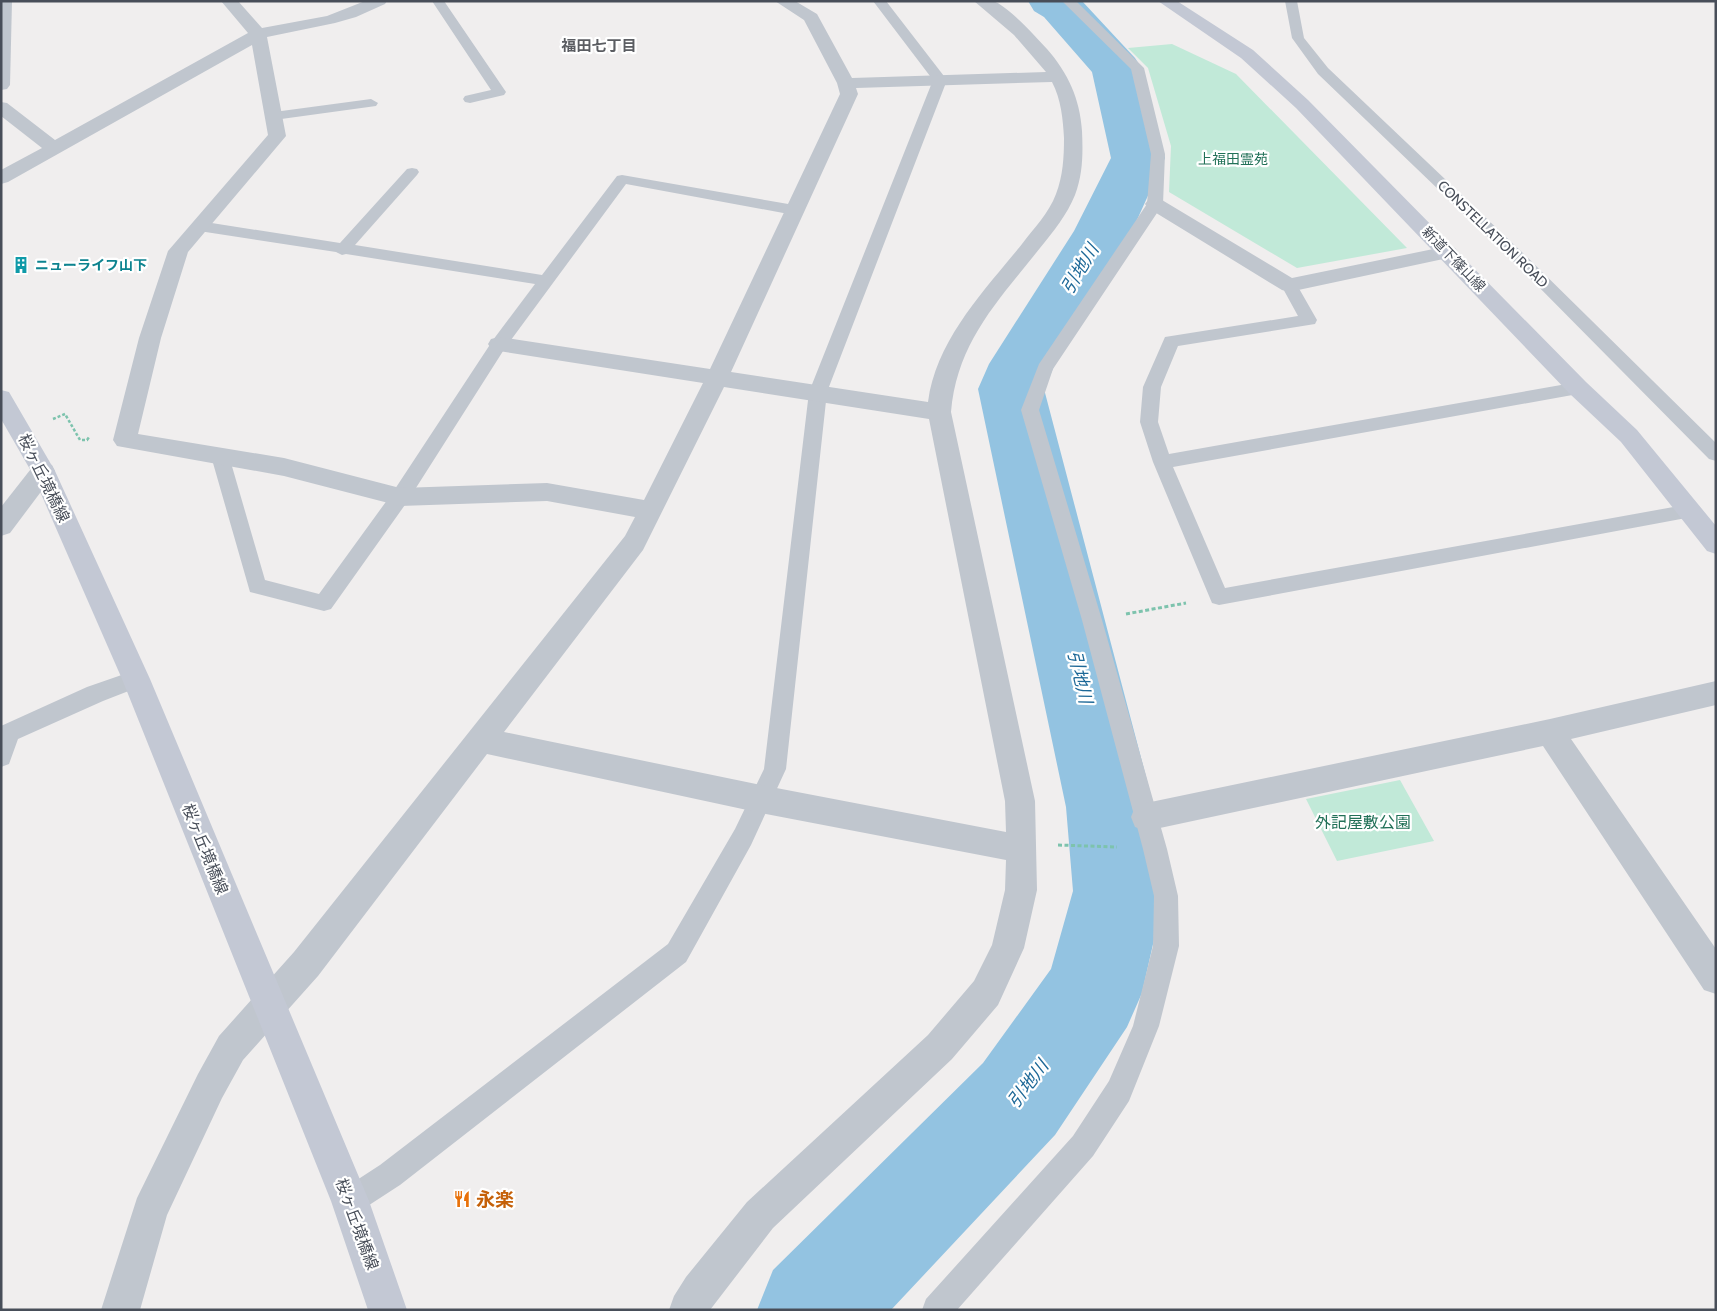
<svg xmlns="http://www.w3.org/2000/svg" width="1717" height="1311" font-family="Cabin,'Noto Sans JP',sans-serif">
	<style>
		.green { fill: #c1e9d8 }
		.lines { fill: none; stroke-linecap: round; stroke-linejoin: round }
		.river { fill: #93c3e1; fill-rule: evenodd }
		.path-far1 { stroke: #7dc3ad; stroke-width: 2.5; stroke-dasharray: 3 2; stroke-linecap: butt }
		.path { stroke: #7dc3ad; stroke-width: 3; stroke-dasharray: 4 2.5; stroke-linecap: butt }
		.lane { fill: #c0c6ce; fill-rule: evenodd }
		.street { fill: #c0c6ce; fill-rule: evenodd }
		.secondary { fill: #c3c8d4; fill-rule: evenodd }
		.labels { text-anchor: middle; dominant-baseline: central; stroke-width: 4.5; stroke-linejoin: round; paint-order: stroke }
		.far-park-label { font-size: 14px; fill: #227158; stroke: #fff }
		.far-street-label { font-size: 14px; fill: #484e59; stroke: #fff }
		.far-culture-label { font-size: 14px; font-weight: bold; fill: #0d838f; stroke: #fff; text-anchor: start }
		.far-neighbourhood-label { font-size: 15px; font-weight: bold; fill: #5b5d62; stroke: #fff }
		.street-label { font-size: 16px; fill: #484e59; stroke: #fff }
		.park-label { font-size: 16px; fill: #227158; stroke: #fff }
		.water-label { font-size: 18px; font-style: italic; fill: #1d6897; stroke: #fff }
		.near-food-label { font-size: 19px; font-weight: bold; fill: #c56008; stroke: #fff; text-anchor: start }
	</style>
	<rect width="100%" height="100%" fill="#f0eeee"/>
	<g class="green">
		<polygon points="1172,44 1236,74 1407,248 1297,268 1169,192 1171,146 1148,68 1128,48"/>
		<polygon points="1400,780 1434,841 1337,861 1306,799"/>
	</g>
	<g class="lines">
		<polygon class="river" points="1028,1 1082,1 1135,58 1142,69 1165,158 1132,231 1055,364 1044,389 1154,807 1165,891 1142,993 1127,1027 1055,1135 891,1310 757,1310 773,1270 983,1063 1051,969 1073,891 1066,807 978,389 989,364 1074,231 1111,158 1092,72 1044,17 1034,11"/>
		<polyline class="path-far1" points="53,419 65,414 80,440 87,440 90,436"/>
		<g class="path">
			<polyline points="1126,614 1186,603"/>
			<polyline points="1058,845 1117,847"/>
		</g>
		<g class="lane">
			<polygon points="432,1 444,1 506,92 504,95 470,103 465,102 463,99 465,96 491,90"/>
			<polygon points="873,1 886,1 947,80 827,392 786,769 751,845 686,962 400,1185 360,1211 350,1215 340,1211 336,1201 340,1191 380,1165 668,944 735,829 764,769 809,392 933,80"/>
			<polygon points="1062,1 1077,2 1144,68 1165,154 1163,204 1053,369 1039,410 1102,620 1167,849 1178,896 1179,946 1159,1026 1129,1101 1093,1156 957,1310 922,1310 926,1299 1073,1136 1109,1081 1133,1026 1153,946 1154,896 1143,849 1082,620 1021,410 1039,364 1147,204 1151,154 1131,69"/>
			<polygon points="1285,1 1297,1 1304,38 1328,68 1525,255 1716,443 1716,461 1709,459 1513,261 1318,74 1292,38"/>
			<polygon points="371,99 378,103 376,106 274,120 267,116 274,112"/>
			<polygon points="412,168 417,169 419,172 417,175 355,245 542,275 617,176 622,175 794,205 799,207 802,210 799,213 794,215 626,184 505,348 407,502 331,609 324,611 250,592 211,456 213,451 220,449 227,451 229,456 265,580 319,594 393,492 493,340 535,284 346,254 342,255 336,252 199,231 194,229 191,226 194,223 199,221 340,243 407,169"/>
			<polygon points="1289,280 1295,281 1297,285 1317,320 1315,324 1178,346 1161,387 1158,422 1169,454 1578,382 1584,384 1587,388 1584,392 1578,394 1173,467 1225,588 1690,504 1697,506 1700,511 1697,516 1219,605 1212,603 1153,462 1140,422 1143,387 1165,337 1298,316 1281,285 1283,281"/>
			<polygon points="136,670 144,673 147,679 144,685 103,701 18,739 9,764 1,767 1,726 87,687"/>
		</g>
		<g class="street">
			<polygon points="1,1 12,1 10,85 7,89 1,90"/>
			<path d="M221,1H238L262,28L327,16L365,1H387L385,4L356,17L335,23L267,37L286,136L188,252L161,338L138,434L284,458L400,488L547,483L644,500L703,383L499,351L491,349L488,344L491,339L499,337L710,369L840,94L837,83L804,20L775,1H795L817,14L852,78L1046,72L1014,35L974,1C980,1 988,0 993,1C1007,5 1037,38 1047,49C1068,73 1080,99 1082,131C1083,153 1083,174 1075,195C1067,215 1053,232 1040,248C998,301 957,342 951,412L1035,801L1037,890L1024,948L998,1005L952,1059L773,1228L710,1310H669L674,1296L686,1277L747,1202L928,1035L974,981L992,945L1005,890L1006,860L761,813L487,754L318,976L243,1060L222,1098L167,1215L140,1310H101L137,1198L198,1074L219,1036L294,952L625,536L635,517L547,501L400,506L284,476L117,446L113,440L139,338L168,251L268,135L252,45L8,182L1,184V170L42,148L1,116V102L7,103L55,140L248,33ZM1052,82C1061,99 1063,119 1064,138C1064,157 1063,176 1056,194C1049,213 1034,228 1022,244C984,291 936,340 928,402L731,372L858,94L856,88ZM724,387L929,419L1005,801L1006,832L761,785L504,732L643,550Z"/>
			<polygon points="1155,198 1162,200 1292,278 1448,246 1455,248 1458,252 1455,256 1448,258 1289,292 1282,290 1148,208 1145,204 1148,200"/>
			<polygon points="43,462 52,465 55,471 52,477 10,533 1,536 1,507 34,465"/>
			<polygon points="1716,681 1716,705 1571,739 1716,949 1716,994 1704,990 1543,746 1146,831 1135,827 1131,817 1135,807 1146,803 1550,719"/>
		</g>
		<g class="secondary">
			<polygon points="1158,1 1177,1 1253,50 1308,100 1586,382 1637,430 1716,526 1716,554 1707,551 1621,442 1570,394 1296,108 1241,58"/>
			<polygon points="1,390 9,392 55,471 150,679 369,1201 407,1310 368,1310 331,1201 122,679 31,471 1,419"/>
		</g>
	</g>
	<defs>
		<g id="building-bare" transform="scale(1.35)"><path d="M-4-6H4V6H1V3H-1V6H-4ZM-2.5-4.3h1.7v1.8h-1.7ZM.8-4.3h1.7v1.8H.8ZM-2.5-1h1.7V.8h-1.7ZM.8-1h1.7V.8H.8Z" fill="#0f9aa8" stroke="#fff" stroke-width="2.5" paint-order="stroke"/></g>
		<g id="restaurant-bare" transform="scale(1.35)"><path d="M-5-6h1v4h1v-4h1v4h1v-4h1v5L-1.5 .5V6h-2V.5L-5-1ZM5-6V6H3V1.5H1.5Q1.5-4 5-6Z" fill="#e8710a" stroke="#fff" stroke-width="2.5" paint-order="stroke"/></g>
	</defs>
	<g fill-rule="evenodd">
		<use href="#building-bare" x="21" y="265"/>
		<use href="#restaurant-bare" x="462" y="1199"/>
	</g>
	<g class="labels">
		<g class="far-park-label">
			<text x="1233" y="159">上福田霊苑</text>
		</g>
		<g class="far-street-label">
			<text transform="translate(1493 234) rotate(44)">CONSTELLATION ROAD</text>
			<text transform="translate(1454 259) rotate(46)">新道下篠山線</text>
		</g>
		<g class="far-culture-label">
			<text x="35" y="265">ニューライフ山下</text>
		</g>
		<g class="far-neighbourhood-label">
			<text x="599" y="46">福田七丁目</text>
		</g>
		<g class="street-label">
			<text transform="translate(44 478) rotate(64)">桜ヶ丘境橋線</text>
			<text transform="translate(205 849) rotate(68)">桜ヶ丘境橋線</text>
			<text transform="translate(357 1224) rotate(70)">桜ヶ丘境橋線</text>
		</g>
		<g class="park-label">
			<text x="1363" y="822">外記屋敷公園</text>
		</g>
		<g class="water-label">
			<text transform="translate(1080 269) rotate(-59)">引地川</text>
			<text transform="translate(1080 677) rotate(77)">引地川</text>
			<text transform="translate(1028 1084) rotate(-53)">引地川</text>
		</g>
		<g class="near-food-label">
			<text x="476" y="1199">永楽</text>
		</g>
	</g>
	<rect width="1717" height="1311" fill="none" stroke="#484e59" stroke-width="5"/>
</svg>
